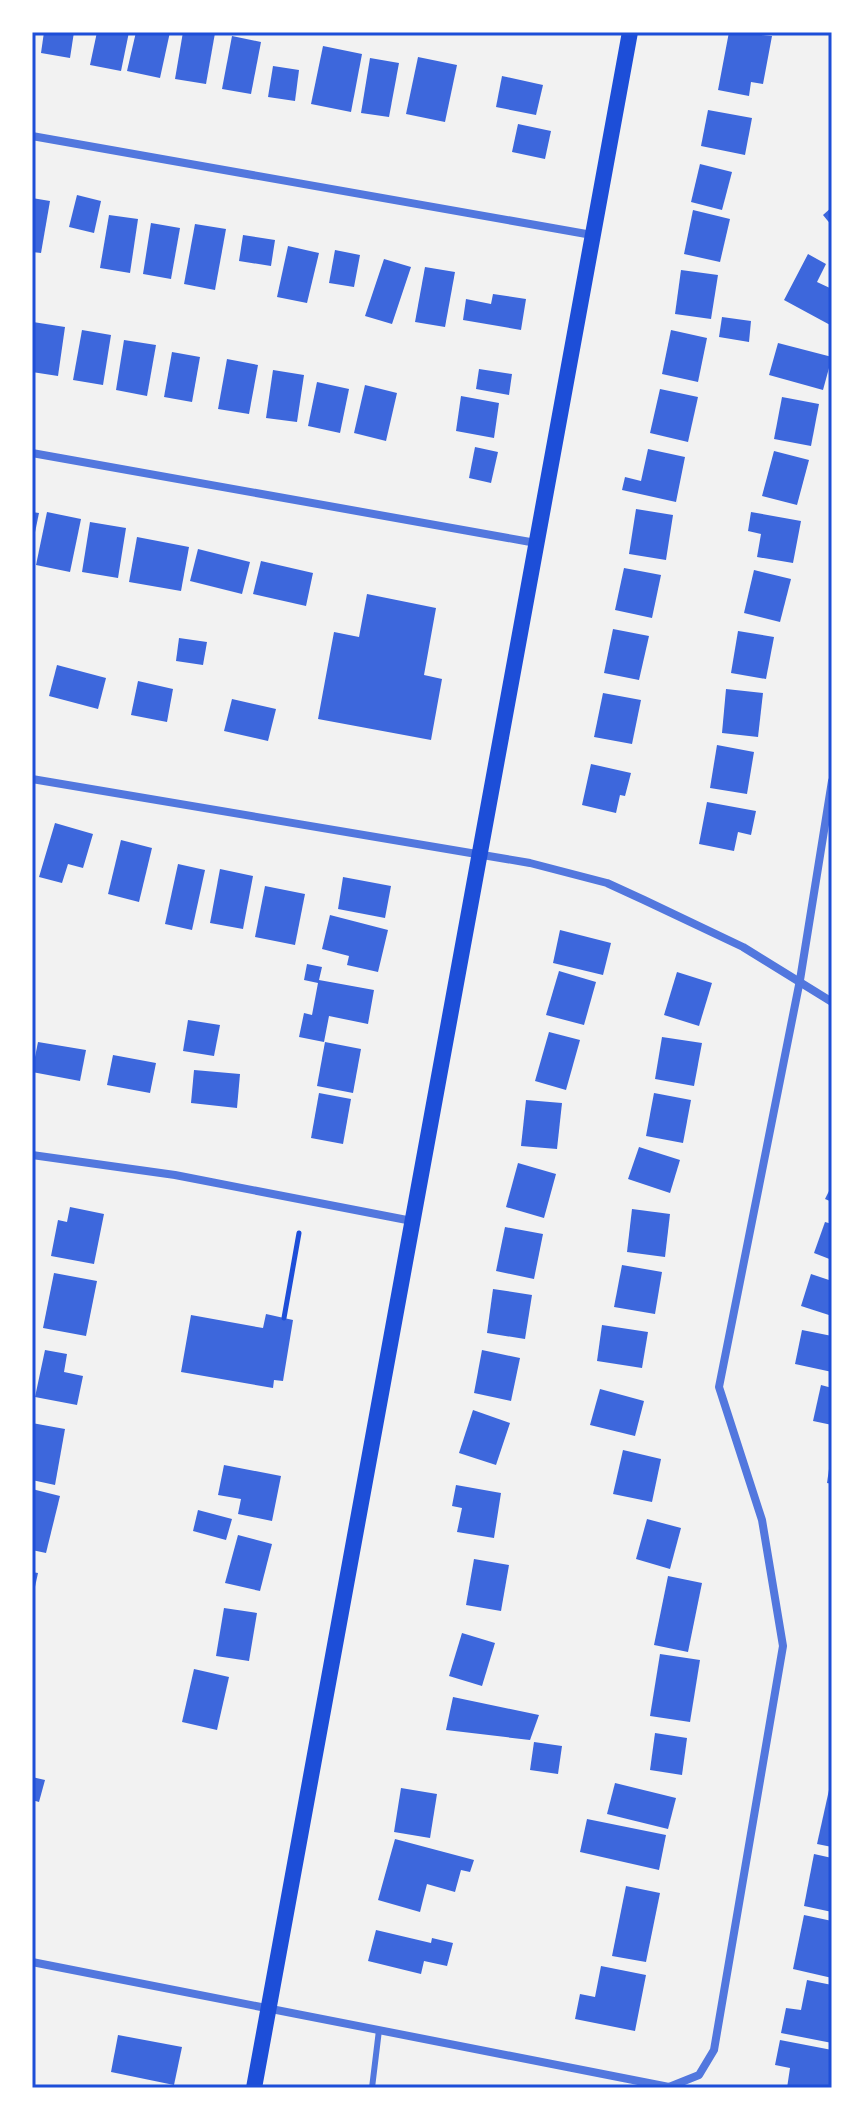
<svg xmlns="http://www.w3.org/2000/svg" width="864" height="2120" font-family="Mulish,sans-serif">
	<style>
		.building { fill: #3d67dc }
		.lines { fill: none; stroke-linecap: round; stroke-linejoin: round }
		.path { stroke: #1d4ed8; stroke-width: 5 }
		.service { stroke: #5277de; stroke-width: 6 }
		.minor { stroke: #5277de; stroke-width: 8 }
		.secondary { stroke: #1d4ed8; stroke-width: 16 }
		.neatline { fill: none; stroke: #1d4ed8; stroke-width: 3 }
	</style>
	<rect width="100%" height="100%" fill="#f2f2f2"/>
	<g class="building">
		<polygon points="44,32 74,32 70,58 41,53"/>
		<polygon points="97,32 129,32 121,71 90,65"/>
		<polygon points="136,32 170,32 160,78 127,71"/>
		<polygon points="183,32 215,33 206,84 175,79"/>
		<polygon points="729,32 772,36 763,84 751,82 749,96 718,90"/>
		<polygon points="232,36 261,42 251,94 222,89"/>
		<polygon points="323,46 362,54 351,112 311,104"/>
		<polygon points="418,57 457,65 445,122 406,114"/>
		<polygon points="370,58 399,63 389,117 361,113"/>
		<polygon points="273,66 299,70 295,101 268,97"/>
		<polygon points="502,76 543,85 536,115 496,107"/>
		<polygon points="708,110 752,118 745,155 701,146"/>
		<polygon points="518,124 551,131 545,159 512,152"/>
		<polygon points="700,164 732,172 722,210 691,202"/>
		<polygon points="77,195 101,201 94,233 69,227"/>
		<polygon points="32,198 50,201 41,253 32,252"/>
		<polygon points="832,207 832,226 823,215"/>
		<polygon points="693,210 730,219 720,262 684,254"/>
		<polygon points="109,215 138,219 130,273 100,268"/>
		<polygon points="151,223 180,228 171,279 143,274"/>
		<polygon points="195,224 226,229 215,290 184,284"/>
		<polygon points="243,235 275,240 271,266 239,261"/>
		<polygon points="288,246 319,253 307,303 277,297"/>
		<polygon points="335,250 360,255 354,287 329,283"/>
		<polygon points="808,254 826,264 817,282 832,289 832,326 784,300"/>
		<polygon points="384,259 411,267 392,324 365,316"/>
		<polygon points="425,267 455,272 445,327 415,322"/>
		<polygon points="681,270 718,275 711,319 675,314"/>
		<polygon points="493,294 526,299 521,330 463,320 466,299 491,304"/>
		<polygon points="722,317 751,321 749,342 719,337"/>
		<polygon points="33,322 65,327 58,376 32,372"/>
		<polygon points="82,330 111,335 103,385 73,380"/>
		<polygon points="671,330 707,338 698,382 662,374"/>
		<polygon points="124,340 156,345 147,396 116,390"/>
		<polygon points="778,343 832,357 823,390 769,375"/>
		<polygon points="172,352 200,357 192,402 164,397"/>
		<polygon points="227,359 258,365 249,414 218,409"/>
		<polygon points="479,369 512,374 509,395 476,389"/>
		<polygon points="273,370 304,375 297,422 266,418"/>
		<polygon points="317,382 349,389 340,433 308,426"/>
		<polygon points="365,385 397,393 386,441 354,433"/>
		<polygon points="660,389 698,397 688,442 650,433"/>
		<polygon points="461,396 499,403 494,438 456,431"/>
		<polygon points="782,397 819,404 811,446 774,439"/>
		<polygon points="475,447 498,452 491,483 469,478"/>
		<polygon points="648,449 685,457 676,502 622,490 625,477 641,481"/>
		<polygon points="774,451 809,460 797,505 762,496"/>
		<polygon points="636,509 673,515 666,560 629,554"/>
		<polygon points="32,512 39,513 33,542 32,542"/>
		<polygon points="47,512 81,519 70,572 36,565"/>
		<polygon points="751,512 801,521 793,563 757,557 761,534 748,531"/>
		<polygon points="90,522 126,528 118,578 82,572"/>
		<polygon points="137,537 189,547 181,591 129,582"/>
		<polygon points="198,549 250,562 242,594 190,581"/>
		<polygon points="261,561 313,573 306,606 253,594"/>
		<polygon points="624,568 661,575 652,618 615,610"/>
		<polygon points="754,570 791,579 780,622 744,613"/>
		<polygon points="367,594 436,608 424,675 442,679 431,740 318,719 334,632 359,637"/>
		<polygon points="613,629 649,636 639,680 604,673"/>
		<polygon points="738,631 774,637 766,679 731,673"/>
		<polygon points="179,638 207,642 203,665 176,661"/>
		<polygon points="57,665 106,678 98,709 49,696"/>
		<polygon points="138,681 173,689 167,722 131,715"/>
		<polygon points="726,689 763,693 758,737 722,733"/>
		<polygon points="603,693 641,700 632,744 594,737"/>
		<polygon points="232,699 276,709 268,741 224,731"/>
		<polygon points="717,745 754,752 747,794 710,788"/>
		<polygon points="591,764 631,773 625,796 620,795 616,813 582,805"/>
		<polygon points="707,802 756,811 751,835 738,832 734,851 699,844"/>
		<polygon points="55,823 93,834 83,868 68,864 62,883 39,877"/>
		<polygon points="121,840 152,848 139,902 108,894"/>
		<polygon points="178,864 205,870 192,930 165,924"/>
		<polygon points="220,869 253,876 243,929 210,923"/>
		<polygon points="343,877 391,886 385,918 338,909"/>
		<polygon points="265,886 305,894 295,945 255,937"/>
		<polygon points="330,915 388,930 378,972 347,965 349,956 322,949"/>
		<polygon points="560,930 611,943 603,975 553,963"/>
		<polygon points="307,964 322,967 319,980 374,990 368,1024 329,1016 324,1042 299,1037 304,1013 312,1015 318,983 304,980"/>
		<polygon points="559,971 596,982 584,1025 546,1015"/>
		<polygon points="677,972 712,983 699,1026 664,1015"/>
		<polygon points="188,1020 220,1025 214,1056 183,1051"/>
		<polygon points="549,1032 580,1040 566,1090 535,1081"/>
		<polygon points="662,1037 702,1043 694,1086 655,1079"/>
		<polygon points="38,1042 86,1050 80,1081 32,1072"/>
		<polygon points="325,1042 361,1049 353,1093 317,1086"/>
		<polygon points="113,1055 156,1063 150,1093 107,1085"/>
		<polygon points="194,1070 240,1074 237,1108 191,1103"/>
		<polygon points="319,1093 351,1099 343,1144 311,1138"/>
		<polygon points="654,1093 691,1100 683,1143 646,1136"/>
		<polygon points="526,1100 562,1103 557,1149 521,1146"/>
		<polygon points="639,1147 680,1160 670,1193 628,1179"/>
		<polygon points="518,1163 556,1174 544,1218 506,1207"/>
		<polygon points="832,1185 832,1202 825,1199"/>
		<polygon points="70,1207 104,1214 94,1264 51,1256 58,1220 67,1222"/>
		<polygon points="632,1209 670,1214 665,1257 627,1252"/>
		<polygon points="825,1222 832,1224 832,1260 814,1253"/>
		<polygon points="505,1227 543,1234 534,1279 496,1271"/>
		<polygon points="622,1265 662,1272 655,1314 614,1307"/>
		<polygon points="54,1273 97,1281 86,1336 43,1328"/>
		<polygon points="811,1274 832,1281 832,1316 801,1306"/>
		<polygon points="493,1289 532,1295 525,1339 487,1333"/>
		<polygon points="266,1314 293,1320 283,1381 274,1380 273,1388 181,1372 191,1315 263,1328"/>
		<polygon points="602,1325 648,1332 642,1368 597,1361"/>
		<polygon points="802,1330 832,1336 832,1372 795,1364"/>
		<polygon points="45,1350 67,1354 64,1372 83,1376 77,1405 35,1397"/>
		<polygon points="482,1350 520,1358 511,1401 474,1393"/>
		<polygon points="821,1385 832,1388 832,1425 813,1421"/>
		<polygon points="600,1389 644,1401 635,1436 590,1425"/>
		<polygon points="473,1410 510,1423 496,1465 459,1453"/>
		<polygon points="32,1423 65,1429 55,1485 32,1480"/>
		<polygon points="623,1450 661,1459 652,1502 613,1494"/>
		<polygon points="830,1462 832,1462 832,1484 827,1483"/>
		<polygon points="224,1465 281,1476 272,1521 238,1514 241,1499 218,1495"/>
		<polygon points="456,1485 501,1493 494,1538 457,1532 462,1508 452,1506"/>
		<polygon points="32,1489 60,1496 46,1553 32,1550"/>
		<polygon points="198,1510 232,1519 226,1540 193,1531"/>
		<polygon points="647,1519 681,1528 670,1569 636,1559"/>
		<polygon points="238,1535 272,1544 260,1591 225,1583"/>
		<polygon points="474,1559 509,1565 501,1611 466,1605"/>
		<polygon points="32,1572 38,1573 33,1596 32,1596"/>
		<polygon points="668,1576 702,1583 688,1652 654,1645"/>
		<polygon points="224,1608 257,1613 249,1661 216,1656"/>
		<polygon points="462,1633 495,1643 482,1686 449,1676"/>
		<polygon points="660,1654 700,1660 690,1722 650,1716"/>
		<polygon points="194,1669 229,1677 217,1730 182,1722"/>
		<polygon points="453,1697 539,1715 530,1740 446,1730"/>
		<polygon points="655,1733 687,1738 682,1775 650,1770"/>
		<polygon points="534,1742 562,1746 558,1774 530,1770"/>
		<polygon points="32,1777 45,1780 39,1802 32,1800"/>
		<polygon points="615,1783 676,1798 668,1829 607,1814"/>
		<polygon points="401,1788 437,1794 430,1838 394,1832"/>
		<polygon points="829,1790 832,1791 832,1847 817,1844"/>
		<polygon points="587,1819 666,1835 659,1870 580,1852"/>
		<polygon points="395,1839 474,1860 470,1872 461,1870 455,1892 427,1884 420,1912 378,1900"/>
		<polygon points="814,1854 832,1858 832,1912 804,1906"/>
		<polygon points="626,1886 660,1893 646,1962 612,1956"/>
		<polygon points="804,1915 832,1921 832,1978 793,1969"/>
		<polygon points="376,1930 431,1943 432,1938 453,1943 447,1966 424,1961 421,1974 368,1961"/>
		<polygon points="601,1966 646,1975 635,2031 575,2019 580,1994 595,1997"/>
		<polygon points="807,1980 832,1985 832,2043 781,2033 786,2008 801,2010"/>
		<polygon points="118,2035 182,2047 174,2085 111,2072"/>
		<polygon points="780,2040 832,2050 832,2088 787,2088 790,2068 775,2065"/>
	</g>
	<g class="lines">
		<polyline class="path" points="284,1318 299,1233"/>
		<polyline class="service" points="372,2088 379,2030"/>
		<g class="minor">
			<polyline points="32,136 592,235"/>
			<polyline points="32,453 536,543"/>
			<polyline points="32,779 530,863 607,883 644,900 743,947 832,1002"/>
			<polyline points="32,1155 175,1175 412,1221"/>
			<polyline points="32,1962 669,2087 699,2075 714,2050 783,1646 762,1520 719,1387 800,980 832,781"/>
		</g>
		<polyline class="secondary" points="254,2088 630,32"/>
	</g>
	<rect width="864" height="2120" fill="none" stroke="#ffffff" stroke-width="68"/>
	<rect x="34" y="34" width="796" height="2052" class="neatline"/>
</svg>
